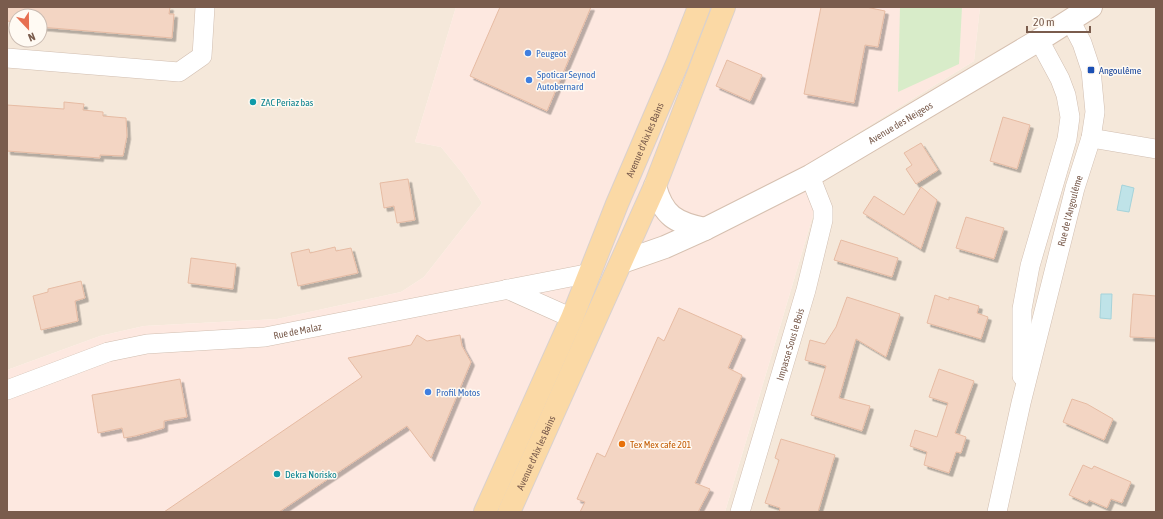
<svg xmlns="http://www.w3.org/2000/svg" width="1163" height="519" font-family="'Asap Condensed',sans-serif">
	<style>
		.residential { fill: #f5e8da; fill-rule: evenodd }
		.commercial { fill: #fde8e0 }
		.green { fill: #d8ecc9 }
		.water { fill: #bfe3e8; stroke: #a5d3da }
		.building { fill: #f3d5c3; stroke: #e6bba3; filter: url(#shadow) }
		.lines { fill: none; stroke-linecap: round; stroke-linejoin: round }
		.street-casing { stroke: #d1beb0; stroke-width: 20 }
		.secondary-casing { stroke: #d6c0b0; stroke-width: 24 }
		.primary-casing { stroke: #dad1cd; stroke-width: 24 }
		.street { stroke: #fff; stroke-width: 19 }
		.secondary { stroke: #fff; stroke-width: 22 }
		.primary { stroke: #fbd9a5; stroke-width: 22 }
		.shop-dot { fill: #3f7fe0; stroke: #fffaf3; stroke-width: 1.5 }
		.transit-dot { fill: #1a4fb4; stroke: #fffaf3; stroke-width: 1.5 }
		.culture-dot { fill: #0f9aa8; stroke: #fffaf3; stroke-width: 1.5 }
		.food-dot { fill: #e8710a; stroke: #fffaf3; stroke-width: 1.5 }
		.labels { text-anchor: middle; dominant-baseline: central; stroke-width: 3; stroke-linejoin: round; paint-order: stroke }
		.shop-label { font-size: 10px; fill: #366cbe; stroke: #fffaf3; text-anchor: start }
		.transit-label { font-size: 10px; fill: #164399; stroke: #fffaf3; text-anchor: start }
		.culture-label { font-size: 10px; fill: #0d838f; stroke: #fffaf3; text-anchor: start }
		.street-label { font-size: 10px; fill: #7a5c4d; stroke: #fffaf3 }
		.food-label { font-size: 10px; fill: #c56008; stroke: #fffaf3; text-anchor: start }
	</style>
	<defs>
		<filter id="shadow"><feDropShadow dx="3.5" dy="3.5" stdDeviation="0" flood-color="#0004"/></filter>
	</defs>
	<rect width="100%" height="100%" fill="#fdf6ec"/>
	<g class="residential">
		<path d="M7,7H456L415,142L441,147L463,174L482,203L424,277L401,292L277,319L144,326L100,336L7,370ZM16,16H40V40H16Z"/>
		<polygon points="980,7 1156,7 1156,512 725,512 833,148 974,61"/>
	</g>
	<polygon class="commercial" points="456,7 980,7 974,61 833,148 725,512 7,512 7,370 100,336 144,326 277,319 401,292 424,277 482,203 463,174 441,147 415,142"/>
	<polygon class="green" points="900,7 962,7 959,64 898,92"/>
	<g class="water">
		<polygon points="1122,185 1134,188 1129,212 1117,210"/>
		<polygon points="1101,294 1112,294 1111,319 1100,318"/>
	</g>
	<g class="building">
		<polygon points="7,7 170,7 169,14 174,14 172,38 40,27 40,16 16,16 16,22 7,21"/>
		<polygon points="500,7 591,7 547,111 470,76"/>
		<polygon points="821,7 866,7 885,11 878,47 865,45 854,103 804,94"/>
		<polygon points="727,60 762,75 750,101 716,86"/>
		<polygon points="64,102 84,104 83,110 103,112 103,116 126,118 127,136 123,156 100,155 100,158 7,151 7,105 64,109"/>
		<polygon points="1003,117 1030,125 1017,169 990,161"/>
		<polygon points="921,143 938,170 916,184 906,169 912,165 904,153"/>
		<polygon points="408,179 415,220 397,223 394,206 384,208 380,183"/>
		<polygon points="921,187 937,200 921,249 863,213 874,196 904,215"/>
		<polygon points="966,217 1004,228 994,259 956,248"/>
		<polygon points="841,240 898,258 892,277 834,260"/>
		<polygon points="335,247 336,251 351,248 358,273 298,286 291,253 309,249 310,253"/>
		<polygon points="191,258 236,264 233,289 188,283"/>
		<polygon points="81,281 85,298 75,301 78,321 41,330 33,296 48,292 48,289"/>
		<polygon points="1133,294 1156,296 1156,338 1130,337"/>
		<polygon points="935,295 949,300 949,297 979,306 977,313 988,317 981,339 927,323"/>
		<polygon points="847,297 900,314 886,357 856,339 839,398 870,406 862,431 811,415 826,366 805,360 810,340 825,344 836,327"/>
		<polygon points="679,308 742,336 728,368 742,375 695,483 710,489 698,512 580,512 585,502 577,499 597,453 605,457 658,337 664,341"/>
		<polygon points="417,335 427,341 460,335 462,346 471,362 431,458 407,426 279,512 164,512 362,377 348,358 411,345"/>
		<polygon points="939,369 974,381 955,433 966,437 961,453 956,452 949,473 924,465 927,452 910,446 915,430 937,437 948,403 929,397"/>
		<polygon points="180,379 187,417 164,421 164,428 135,436 124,438 122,428 98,433 92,395"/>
		<polygon points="1072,399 1087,404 1113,419 1104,440 1063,422"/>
		<polygon points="781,439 835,455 818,512 779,512 780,508 765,503 779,460 775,458"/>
		<polygon points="1083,465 1092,469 1094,466 1131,482 1122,503 1111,499 1107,508 1089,500 1087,503 1069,495"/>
	</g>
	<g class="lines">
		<g class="street-casing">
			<g id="street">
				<polyline points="7,58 179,72 202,56 205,7"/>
				<polyline points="1091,138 1156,149"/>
				<polyline points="507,289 572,318"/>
				<polyline points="1022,376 1022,309 1030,266 1067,139 1070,117 1066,95 1060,79 1039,40"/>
				<path id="s1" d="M7,390L108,352L147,344L265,337L591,273"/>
				<path id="s2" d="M740,512L806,290L823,220V209L810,176"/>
				<path id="s3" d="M997,512L1021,403L1075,188L1091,138L1095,112L1091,70L1082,43L1070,20"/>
			</g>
		</g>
		<g class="secondary-casing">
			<g id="secondary">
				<path d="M655,186C663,216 676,223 705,229"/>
				<path id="s4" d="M622,262L665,247L705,229L810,176L1039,40L1091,7"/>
			</g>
		</g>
		<g class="primary-casing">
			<g id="primary">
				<path id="s5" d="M485,512L572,318L617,204L677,64L699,7"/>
				<path id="s6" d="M509,512L655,186L724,7"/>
			</g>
		</g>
		<use href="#street" class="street"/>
		<use href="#secondary" class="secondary"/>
		<use href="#primary" class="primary"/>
	</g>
	<g class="shop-dot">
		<circle cx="528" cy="53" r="4"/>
		<circle cx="529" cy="80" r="4"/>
		<circle cx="428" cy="392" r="4"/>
	</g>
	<rect class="transit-dot" x="1087" y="66" width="8" height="8" rx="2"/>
	<g class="culture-dot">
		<circle cx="253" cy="102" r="4"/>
		<circle cx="277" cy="474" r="4"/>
	</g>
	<circle class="food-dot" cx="622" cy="444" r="4"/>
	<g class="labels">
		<g class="shop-label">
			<text x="536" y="53">Peugeot</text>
			<text x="537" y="74">Spoticar Seynod<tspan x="537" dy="12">Autobernard</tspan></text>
			<text x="436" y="392">Profil Motos</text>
		</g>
		<g class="transit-label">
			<text x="1099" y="70">Angoulême</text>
		</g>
		<g class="culture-label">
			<text x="261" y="102">ZAC Periaz bas</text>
			<text x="285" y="474">Dekra Norisko</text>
		</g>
		<g class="street-label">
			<text stroke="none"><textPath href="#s4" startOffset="312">Avenue des Neigeos</textPath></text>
			<text stroke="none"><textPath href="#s5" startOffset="405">Avenue d'Aix les Bains</textPath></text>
			<text stroke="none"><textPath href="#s3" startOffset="310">Rue de l'Angoulême</textPath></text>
			<text stroke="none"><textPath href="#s1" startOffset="299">Rue de Malaz</textPath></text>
			<text stroke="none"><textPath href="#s2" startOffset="175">Impasse Sous le Bois</textPath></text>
			<text stroke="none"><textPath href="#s6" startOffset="65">Avenue d'Aix les Bains</textPath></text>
		</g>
		<g class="food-label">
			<text x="630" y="444">Tex Mex cafe 201</text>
		</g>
	</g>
	<rect width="1163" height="519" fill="none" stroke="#7a5c4d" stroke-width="16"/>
	<g transform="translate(28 28) rotate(158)"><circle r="19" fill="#fffaf3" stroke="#cabbb1"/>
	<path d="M0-3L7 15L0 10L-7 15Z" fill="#e76f51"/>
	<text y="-6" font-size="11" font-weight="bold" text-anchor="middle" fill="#7a5c4d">N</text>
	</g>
	<path d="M1027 26v6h63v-6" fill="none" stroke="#7a5c4d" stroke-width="2"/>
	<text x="1033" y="26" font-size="12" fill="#7a5c4d" stroke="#fffaf3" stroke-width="3" paint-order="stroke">20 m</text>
</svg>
